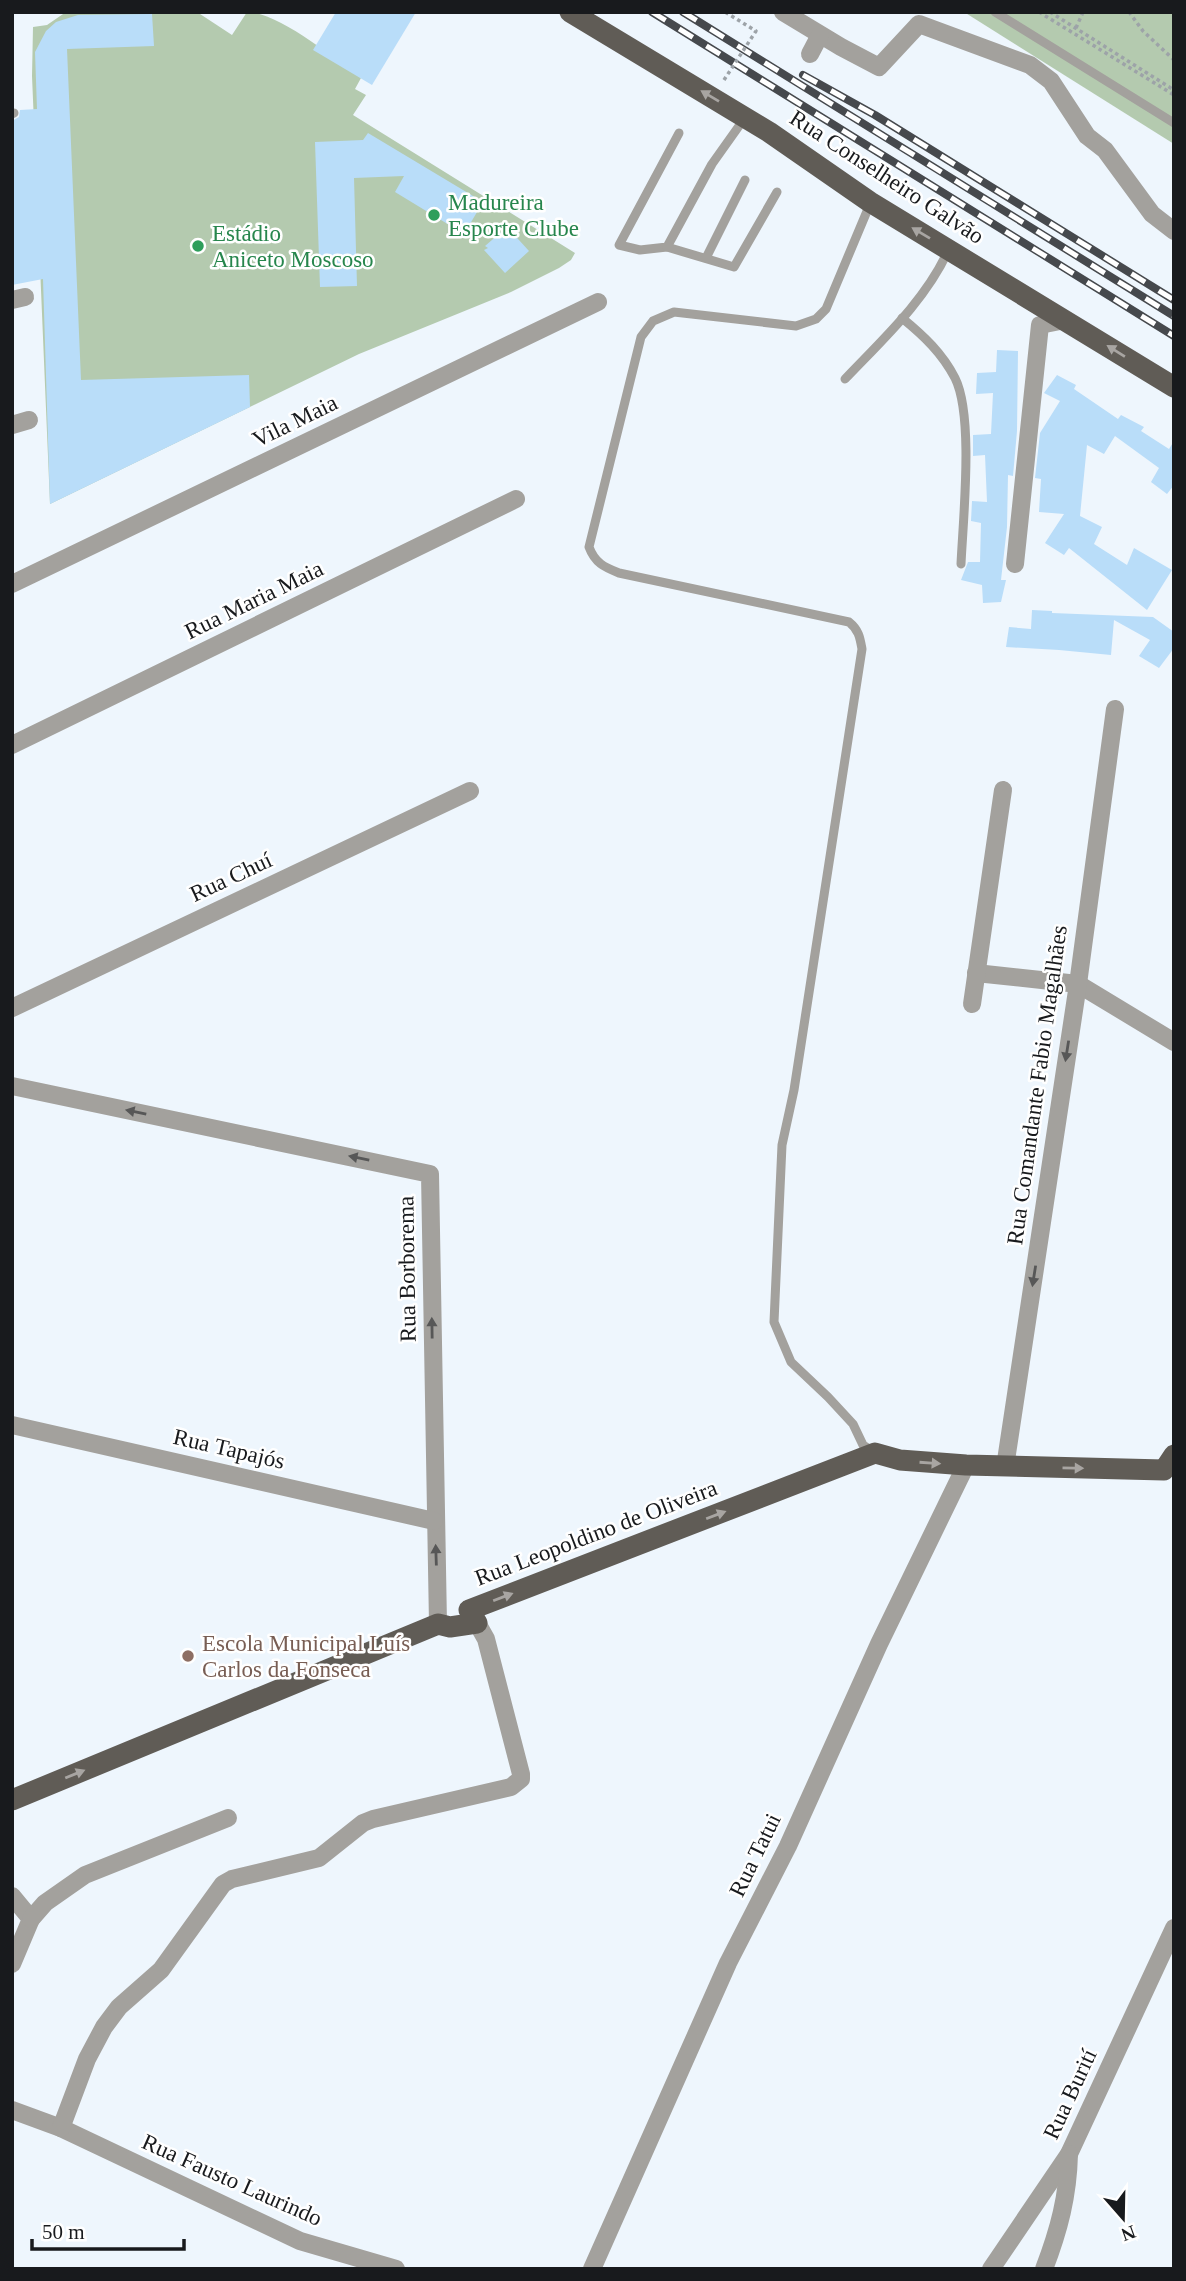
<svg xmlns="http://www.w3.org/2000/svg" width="1186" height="2281" font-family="Georgia,serif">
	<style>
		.green { fill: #b4caaf }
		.building { fill: #b9ddf9 }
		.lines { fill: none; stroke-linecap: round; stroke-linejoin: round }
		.path { stroke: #9da3a8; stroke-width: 3.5; stroke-dasharray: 3.5 3.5; stroke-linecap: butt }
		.lane { stroke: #a3a19d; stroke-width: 9 }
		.street { stroke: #a3a19d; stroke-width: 18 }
		.primary { stroke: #605c56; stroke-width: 21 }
		.rail-casing { stroke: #46494d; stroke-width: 8 }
		.rail { stroke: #fff; stroke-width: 5; stroke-dasharray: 16; stroke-linecap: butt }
		.path-bridge { stroke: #9da3a8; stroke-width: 3.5; stroke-dasharray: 3.5 3.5; stroke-linecap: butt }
		.oneway { fill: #a8a5a2 }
		.oneway2 { fill: #575757 }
		.leisure-dot { fill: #2e9e5b; stroke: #fff; stroke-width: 2.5 }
		.education-dot { fill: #8d6e63; stroke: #fff; stroke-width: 2.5 }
		.labels { text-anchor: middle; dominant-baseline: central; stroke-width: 5; stroke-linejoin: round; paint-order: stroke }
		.street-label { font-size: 23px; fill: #181a1d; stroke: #fff }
		.leisure-label { font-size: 23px; fill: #27864d; stroke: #fff; text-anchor: start }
		.education-label { font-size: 23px; fill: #785e54; stroke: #fff; text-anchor: start }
	</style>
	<rect width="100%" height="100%" fill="#eef6fd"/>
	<g class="green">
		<path d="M66,12H197L232,35L247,12C279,12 335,59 361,78L355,89L366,95L353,115L575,253L571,260L559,268L511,292L359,354L50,504L32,76L33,27L47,25Z"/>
		<polygon points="964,12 1174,12 1174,144"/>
	</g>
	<g class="building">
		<polygon points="336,12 416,12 372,85 313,50"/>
		<polygon points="152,14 154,46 67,49 81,380 249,375 250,407 50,504 43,279 12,285 12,121 19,117 20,110 37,109 35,52 46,31 56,22 78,15"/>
		<polygon points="368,133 483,202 464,234 395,192 404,176 354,178 357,286 320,287 315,142 363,140"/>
		<polygon points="507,227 529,251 505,273 484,250 488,248 485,246"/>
		<polygon points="997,350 1018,351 1017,431 1013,476 1008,475 1007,527 1001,580 1006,580 1001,602 983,603 982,585 961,580 968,562 980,562 981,523 971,521 972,501 987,502 985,455 973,456 973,435 991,434 993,393 976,394 977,373 996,372"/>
		<polygon points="1057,375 1076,385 1074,389 1118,419 1121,415 1144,427 1141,431 1169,449 1174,441 1174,485 1167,494 1151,482 1159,468 1115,436 1104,454 1087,445 1080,516 1102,527 1094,544 1127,565 1134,548 1172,570 1147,610 1069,548 1064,555 1045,543 1064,514 1039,512 1041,479 1035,478 1040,433 1060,401 1044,393"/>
		<polygon points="1032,610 1052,611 1052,613 1153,617 1174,632 1174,648 1159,668 1139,656 1150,640 1114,620 1111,655 1059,650 1006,647 1009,627 1031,629"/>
	</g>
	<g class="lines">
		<g class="path">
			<polyline points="1039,12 1174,95"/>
			<polyline points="1050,12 1174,90"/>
			<polyline points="1129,12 1143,31 1174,60"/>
			<polyline points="1076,28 1083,12"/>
		</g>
		<g class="lane">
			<polyline points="995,12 1174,123"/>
			<polyline points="12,114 14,113"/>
			<polyline points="679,133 619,245 640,250 667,247 712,164 744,119"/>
			<path d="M870,204L826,309L816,319L796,326L674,312L653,321L641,337L589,547C595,563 604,567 619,573L849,622C859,630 860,638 862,649L794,1090L782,1145L774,1322L791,1362L828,1397L853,1424L863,1445L874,1452"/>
			<polyline points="667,247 734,267 777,192"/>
			<polyline points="706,258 745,180"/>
			<path d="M902,318C924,336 942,353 955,378C974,416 963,519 961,564"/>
			<path d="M845,379C882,340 925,301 948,251"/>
		</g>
		<g class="street">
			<polyline points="783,12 841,47 879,67 919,24 1030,65 1051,81 1087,136 1105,150 1152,214 1174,231"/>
			<polyline points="810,54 820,35"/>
			<polyline points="12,300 25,297"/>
			<polyline points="12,425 29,420"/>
			<polyline points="1015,564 1040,325 1065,320"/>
			<polyline points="12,584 598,302"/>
			<polyline points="12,745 516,499"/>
			<polyline points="976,973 1078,984 1174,1042"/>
			<polyline points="972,1004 1003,790"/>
			<polyline points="12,1008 470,791"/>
			<polyline points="12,1086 430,1174 438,1624"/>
			<polyline points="12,1425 434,1521"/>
			<polyline points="1005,1467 1078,984 1115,709"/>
			<polyline points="12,1896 31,1919 12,1964"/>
			<polyline points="31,1919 45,1903 85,1875 228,1818"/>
			<polyline points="12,2110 61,2128 300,2241 396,2269"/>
			<polyline points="61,2128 87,2059 104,2027 119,2007 161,1970 223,1884 232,1879 319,1858 363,1823 373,1819 511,1787 521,1779 521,1774 486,1639 477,1623"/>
			<polyline points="592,2269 728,1963 788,1846 879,1644 966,1465"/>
			<polyline points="991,2269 1069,2154 1174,1928"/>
			<path d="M1044,2269C1059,2230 1068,2196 1069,2154"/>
		</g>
		<g class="primary">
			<polyline points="570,12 769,132 870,202 1174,387"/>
			<polyline points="12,1800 438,1624 450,1627 477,1623 469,1610 875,1453 900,1460 966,1465 1164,1470 1174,1455"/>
		</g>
		<g class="rail-casing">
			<g id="rail">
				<polyline points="652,12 1174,336"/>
				<polyline points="683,12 1174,316"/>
				<polyline points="803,75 875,115 1174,300"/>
			</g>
		</g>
		<use href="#rail" class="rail"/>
		<polyline class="path-bridge" points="724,80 756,31 725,12"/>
	</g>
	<defs><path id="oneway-solid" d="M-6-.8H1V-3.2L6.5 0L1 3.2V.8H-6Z" transform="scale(1.75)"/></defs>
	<g class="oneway">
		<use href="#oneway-solid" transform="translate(710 96) rotate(-149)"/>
		<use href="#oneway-solid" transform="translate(921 233) rotate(-149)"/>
		<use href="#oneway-solid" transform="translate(1116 351) rotate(-148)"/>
		<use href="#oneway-solid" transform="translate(930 1463) rotate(4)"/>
		<use href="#oneway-solid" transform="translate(1073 1468) rotate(1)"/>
		<use href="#oneway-solid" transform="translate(716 1515) rotate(-21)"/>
		<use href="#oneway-solid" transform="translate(503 1597) rotate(-21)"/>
		<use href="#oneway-solid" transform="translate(75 1774) rotate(-22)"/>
	</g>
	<g class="oneway2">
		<use href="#oneway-solid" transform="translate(1067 1051) rotate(99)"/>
		<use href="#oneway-solid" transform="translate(136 1112) rotate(-168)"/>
		<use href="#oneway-solid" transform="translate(359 1158) rotate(-168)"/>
		<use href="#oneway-solid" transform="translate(1034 1276) rotate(99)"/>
		<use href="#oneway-solid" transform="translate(432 1328) rotate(-91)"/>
		<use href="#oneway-solid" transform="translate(436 1555) rotate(-92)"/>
	</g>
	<g class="leisure-dot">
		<circle cx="434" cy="215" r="7"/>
		<circle cx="198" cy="246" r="7"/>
	</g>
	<circle class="education-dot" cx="188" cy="1656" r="7"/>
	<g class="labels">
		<g class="street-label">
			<text transform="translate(887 177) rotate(33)">Rua Conselheiro Galvão</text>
			<text transform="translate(295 421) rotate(-26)">Vila Maia</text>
			<text transform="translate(254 600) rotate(-26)">Rua Maria Maia</text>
			<text transform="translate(231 877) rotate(-25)">Rua Chuí</text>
			<text transform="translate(1037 1085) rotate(-82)">Rua Comandante Fabio Magalhães</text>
			<text transform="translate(407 1269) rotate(-91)">Rua Borborema</text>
			<text transform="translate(229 1449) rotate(13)">Rua Tapajós</text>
			<text transform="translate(596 1533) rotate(-21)">Rua Leopoldino de Oliveira</text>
			<text transform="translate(755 1855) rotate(-64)">Rua Tatui</text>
			<text transform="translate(1070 2094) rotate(-65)">Rua Burití</text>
			<text transform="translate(232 2180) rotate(24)">Rua Fausto Laurindo</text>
		</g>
		<g class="leisure-label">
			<text x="448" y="202">Madureira<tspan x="448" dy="26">Esporte Clube</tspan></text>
			<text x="212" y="233">Estádio<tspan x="212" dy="26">Aniceto Moscoso</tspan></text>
		</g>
		<g class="education-label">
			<text x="202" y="1643">Escola Municipal Luís<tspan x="202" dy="26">Carlos da Fonseca</tspan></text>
		</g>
	</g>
	<rect width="1186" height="2281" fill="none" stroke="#181a1d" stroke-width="28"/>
	<g transform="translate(1123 2218) rotate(160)" stroke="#ffffff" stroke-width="5" paint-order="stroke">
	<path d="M0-5L12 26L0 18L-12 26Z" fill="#181a1d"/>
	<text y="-10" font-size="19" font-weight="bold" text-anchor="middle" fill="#181a1d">N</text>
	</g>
	<path d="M32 2239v10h152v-10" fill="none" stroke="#181a1d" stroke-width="3.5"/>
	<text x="42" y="2239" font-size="21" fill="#181a1d" stroke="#ffffff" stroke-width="5" paint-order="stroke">50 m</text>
</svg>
